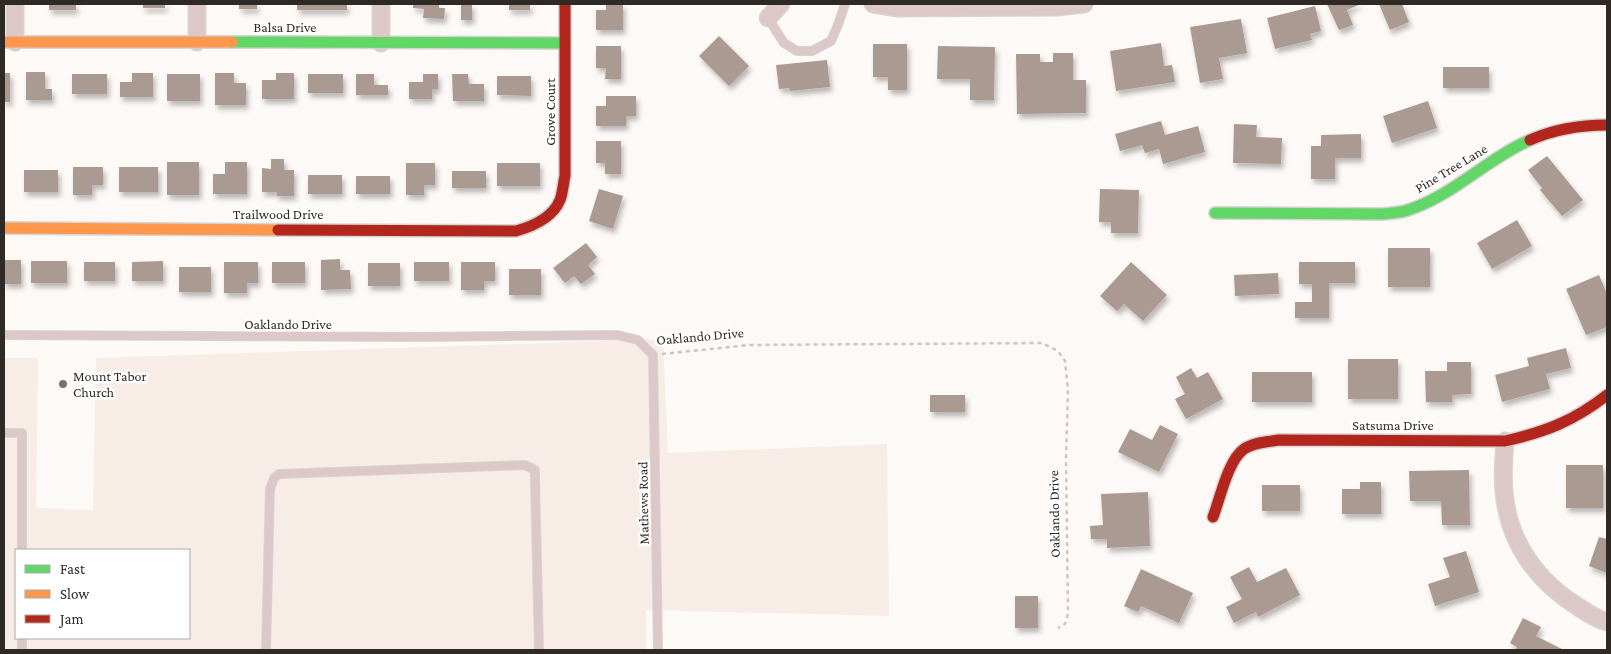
<svg xmlns="http://www.w3.org/2000/svg" width="1611" height="654" font-family="'Crimson Pro',serif">
	<style>
		.built { fill: #f8ece6; fill-rule: evenodd }
		.building { fill: #ab9a92; filter: url(#shadow) }
		.lines { fill: none; stroke-linecap: round; stroke-linejoin: round }
		.lane-casing { stroke: #d7d4d2; stroke-width: 10 }
		.street-casing { stroke: #d7d4d2; stroke-width: 19 }
		.fast-casing { stroke: #d7d4d2; stroke-width: 14 }
		.slow-casing { stroke: #d7d4d2; stroke-width: 14 }
		.jam-casing { stroke: #d7d4d2; stroke-width: 14 }
		.path { stroke: #cfc3c2; stroke-width: 2.5; stroke-dasharray: 4 4; stroke-linecap: butt }
		.lane { stroke: #dcc7c9; stroke-width: 8 }
		.street { stroke: #dcc7c9; stroke-width: 16 }
		.fast { stroke: #63d668; stroke-width: 11 }
		.slow { stroke: #ff974d; stroke-width: 11 }
		.jam { stroke: #b3261e; stroke-width: 11 }
		.poi-dot { fill: #787270; stroke: #fff; stroke-width: 2 }
		.labels { text-anchor: middle; dominant-baseline: central; stroke-width: 5; stroke-linejoin: round; paint-order: stroke }
		.street-label { font-size: 14px; fill: #302a27; stroke: #fff }
		.poi-label { font-size: 14px; fill: #302a27; stroke: #fff; text-anchor: start }
	</style>
	<defs>
		<filter id="shadow"><feDropShadow dx="2.5" dy="4.5" stdDeviation="2.5" flood-color="#0004"/></filter>
	</defs>
	<rect width="100%" height="100%" fill="#fdf9f7"/>
	<path class="built" d="M663,339L668,453L887,444L889,616L646,610V650H4V358H38L36,508L93,510L96,358ZM16,550H189V638H16Z"/>
	<g class="building">
		<rect x="49" y="4" width="27" height="6"/>
		<rect x="143" y="4" width="22" height="4"/>
		<rect x="239" y="4" width="18" height="5"/>
		<rect x="297" y="4" width="50" height="6"/>
		<polygon points="413,4 439,4 439,8 445,8 444,19 423,18 424,9 413,8"/>
		<rect x="461" y="4" width="11" height="16"/>
		<rect x="509" y="4" width="21" height="6"/>
		<polygon points="606,4 623,4 623,30 596,30 596,10 606,10"/>
		<polygon points="1327,4 1361,4 1347,10 1353,25 1339,30"/>
		<polygon points="1379,4 1402,4 1409,22 1390,30"/>
		<polygon points="1315,6 1321,31 1310,34 1312,40 1275,49 1267,18"/>
		<polygon points="1241,19 1247,53 1219,58 1223,79 1200,83 1190,27"/>
		<polygon points="719,36 749,66 729,86 699,56"/>
		<polygon points="1161,43 1164,66 1172,65 1175,82 1116,91 1110,51"/>
		<polygon points="873,44 907,44 907,90 888,90 888,77 873,77"/>
		<polygon points="596,46 621,46 621,79 605,79 606,68 596,68"/>
		<polygon points="938,46 995,47 994,100 970,100 970,79 937,79"/>
		<polygon points="1053,53 1073,53 1073,80 1086,80 1086,113 1017,114 1016,54 1040,54 1040,62 1053,62"/>
		<polygon points="827,60 830,87 790,91 789,88 779,89 776,65"/>
		<rect x="1443" y="67" width="46" height="21"/>
		<polygon points="26,72 45,72 45,89 52,89 52,100 26,100"/>
		<rect x="4" y="73" width="6" height="29"/>
		<polygon points="132,73 153,73 153,97 120,97 120,82 132,82"/>
		<polygon points="215,73 234,73 234,83 246,83 246,105 215,105"/>
		<polygon points="276,73 294,73 294,99 262,99 262,80 276,80"/>
		<rect x="72" y="74" width="35" height="20"/>
		<rect x="167" y="74" width="33" height="27"/>
		<rect x="308" y="74" width="35" height="19"/>
		<polygon points="356,74 374,74 374,85 388,85 388,95 356,95"/>
		<polygon points="423,74 438,74 438,89 432,89 432,99 409,99 409,82 423,82"/>
		<polygon points="452,74 468,74 469,84 484,84 484,101 453,101"/>
		<polygon points="497,76 531,76 531,96 497,95"/>
		<polygon points="606,96 636,96 636,116 626,116 626,126 596,126 596,106 606,106"/>
		<polygon points="1428,101 1437,128 1392,143 1383,116"/>
		<polygon points="1161,121 1165,135 1198,126 1205,152 1163,164 1159,149 1145,153 1142,145 1120,151 1115,134"/>
		<polygon points="1234,124 1257,125 1256,137 1282,138 1281,164 1233,163"/>
		<polygon points="1361,134 1361,158 1335,158 1335,179 1311,179 1311,146 1321,146 1321,135"/>
		<polygon points="596,141 621,141 621,174 605,174 605,163 596,163"/>
		<polygon points="1547,156 1583,200 1562,216 1540,190 1542,188 1528,170"/>
		<polygon points="271,159 284,159 284,170 294,170 294,196 277,196 277,192 262,192 262,168 271,169"/>
		<rect x="167" y="162" width="32" height="33"/>
		<polygon points="225,162 247,162 247,194 213,194 213,174 225,174"/>
		<polygon points="406,163 435,163 435,185 424,185 424,195 406,195"/>
		<rect x="497" y="163" width="43" height="23"/>
		<polygon points="73,167 103,167 103,185 92,185 92,195 73,195"/>
		<rect x="119" y="167" width="39" height="25"/>
		<rect x="24" y="170" width="34" height="22"/>
		<rect x="452" y="171" width="34" height="17"/>
		<rect x="308" y="175" width="34" height="19"/>
		<rect x="356" y="176" width="34" height="18"/>
		<polygon points="599,189 623,196 613,229 589,221"/>
		<polygon points="1100,189 1139,190 1138,233 1111,233 1111,222 1099,222"/>
		<polygon points="1517,220 1532,246 1492,269 1477,243"/>
		<polygon points="586,243 597,257 588,265 595,274 581,284 574,276 565,283 553,268"/>
		<rect x="1388" y="248" width="42" height="39"/>
		<polygon points="340,259 340,270 350,270 351,289 321,290 321,260"/>
		<rect x="4" y="260" width="17" height="24"/>
		<rect x="31" y="261" width="36" height="22"/>
		<polygon points="163,261 163,281 132,281 132,262"/>
		<rect x="84" y="262" width="31" height="19"/>
		<polygon points="224,262 258,262 258,283 247,283 247,293 224,293"/>
		<rect x="272" y="262" width="33" height="21"/>
		<rect x="414" y="262" width="35" height="19"/>
		<polygon points="461,262 495,262 495,281 484,281 484,290 461,290"/>
		<polygon points="1131,262 1167,295 1143,321 1124,304 1117,311 1100,296"/>
		<polygon points="1299,262 1355,262 1355,283 1329,283 1329,318 1295,318 1295,302 1312,302 1312,284 1299,284"/>
		<rect x="368" y="263" width="32" height="23"/>
		<rect x="179" y="267" width="32" height="25"/>
		<rect x="509" y="269" width="32" height="26"/>
		<polygon points="1278,273 1279,294 1235,296 1234,275"/>
		<polygon points="1599,275 1607,294 1607,327 1586,335 1566,289"/>
		<polygon points="1566,348 1571,368 1546,374 1550,389 1502,402 1495,375 1529,366 1527,358"/>
		<rect x="1348" y="359" width="50" height="40"/>
		<polygon points="1447,362 1471,362 1471,394 1452,395 1452,402 1426,402 1425,371 1447,371"/>
		<polygon points="1191,368 1197,378 1208,372 1223,399 1186,419 1175,399 1185,394 1176,377"/>
		<rect x="1252" y="372" width="60" height="30"/>
		<rect x="930" y="395" width="35" height="17"/>
		<polygon points="1160,425 1178,434 1159,472 1118,452 1130,429 1152,440"/>
		<rect x="1566" y="465" width="37" height="43"/>
		<polygon points="1469,470 1470,525 1442,525 1441,501 1410,501 1409,471"/>
		<polygon points="1360,482 1381,482 1381,514 1342,514 1342,489 1360,489"/>
		<rect x="1262" y="485" width="38" height="26"/>
		<polygon points="1148,492 1150,546 1107,548 1107,539 1091,539 1090,526 1103,525 1101,494"/>
		<polygon points="1599,537 1607,539 1607,573 1589,566"/>
		<polygon points="1466,551 1479,592 1435,606 1428,584 1450,577 1443,558"/>
		<polygon points="1249,567 1257,582 1286,568 1300,595 1258,617 1256,612 1234,623 1226,607 1242,599 1230,577"/>
		<polygon points="1141,569 1193,593 1179,623 1141,606 1138,612 1124,606"/>
		<rect x="1015" y="596" width="23" height="32"/>
		<polygon points="1523,618 1541,627 1536,636 1564,650 1516,650 1517,647 1510,643"/>
	</g>
	<g class="lines">
		<g class="lane-casing">
			<g id="lane">
				<polyline points="768,18 784,43 797,51 812,51 831,41 838,25 845,4"/>
				<polyline points="4,335 423,337 617,335 638,340 653,355 658,650"/>
				<polyline points="4,433 22,433 22,550"/>
				<polyline points="22,650 22,638"/>
				<polyline points="266,650 270,489 274,478 279,474 525,465 535,470 535,479 539,650"/>
			</g>
		</g>
		<g class="street-casing">
			<g id="street">
				<polyline points="15,4 15,42"/>
				<polyline points="873,4 898,8 1057,7 1084,4"/>
				<polyline points="768,18 781,4"/>
				<polyline points="197,42 197,4"/>
				<polyline points="381,43 381,4"/>
				<path d="M1505,441C1504,457 1502,475 1504,491C1508,542 1537,582 1580,608C1589,614 1597,619 1607,622"/>
			</g>
		</g>
		<g class="fast-casing">
			<g id="fast">
				<polyline points="232,42 565,43"/>
				<path d="M1215,213L1382,214C1390,213 1398,213 1405,211C1452,197 1486,159 1530,140"/>
			</g>
		</g>
		<g class="slow-casing">
			<g id="slow">
				<polyline points="4,42 232,42"/>
				<polyline points="4,228 278,230"/>
			</g>
		</g>
		<g class="jam-casing">
			<g id="jam">
				<path d="M1530,140C1555,129 1579,125 1607,125"/>
				<path d="M278,230L516,231C534,226 553,217 560,200C563,192 563,184 565,176V4"/>
				<path d="M1213,517C1220,499 1228,460 1244,449C1254,442 1268,442 1279,440L1505,441C1545,432 1574,421 1607,395"/>
			</g>
		</g>
		<polyline class="path" points="662,354 749,345 1042,343 1058,351 1065,361 1068,390 1066,459 1068,614 1065,624 1058,628"/>
		<use href="#lane" class="lane"/>
		<use href="#street" class="street"/>
		<use href="#fast" class="fast"/>
		<use href="#slow" class="slow"/>
		<use href="#jam" class="jam"/>
	</g>
	<circle class="poi-dot" cx="63" cy="384" r="5"/>
	<g class="labels">
		<g class="street-label">
			<text x="285" y="27">Balsa Drive</text>
			<text transform="translate(550 112) rotate(-90)">Grove Court</text>
			<text transform="translate(1451 168) rotate(-31)">Pine Tree Lane</text>
			<text x="278" y="214">Trailwood Drive</text>
			<text x="288" y="324">Oaklando Drive</text>
			<text transform="translate(700 336) rotate(-5)">Oaklando Drive</text>
			<text x="1393" y="425">Satsuma Drive</text>
			<text transform="translate(643 503) rotate(-91)">Mathews Road</text>
			<text transform="translate(1054 514) rotate(-91)">Oaklando Drive</text>
		</g>
		<g class="poi-label">
			<text x="73" y="376">Mount Tabor<tspan x="73" dy="16">Church</tspan></text>
		</g>
	</g>
	<rect width="1611" height="654" fill="none" stroke="#302a27" stroke-width="10"/>
	<rect x="15" y="549" width="175" height="90" fill="#ffffff" stroke="#acaaa9"/>
	<rect x="25" y="565" width="25" height="8" fill="#63d668" stroke="#acaaa9"/>
	<text x="60" y="574" font-size="15" fill="#302a27">Fast</text>
	<rect x="25" y="590" width="25" height="8" fill="#ff974d" stroke="#acaaa9"/>
	<text x="60" y="599" font-size="15" fill="#302a27">Slow</text>
	<rect x="25" y="615" width="25" height="8" fill="#b3261e" stroke="#acaaa9"/>
	<text x="60" y="624" font-size="15" fill="#302a27">Jam</text>
</svg>
